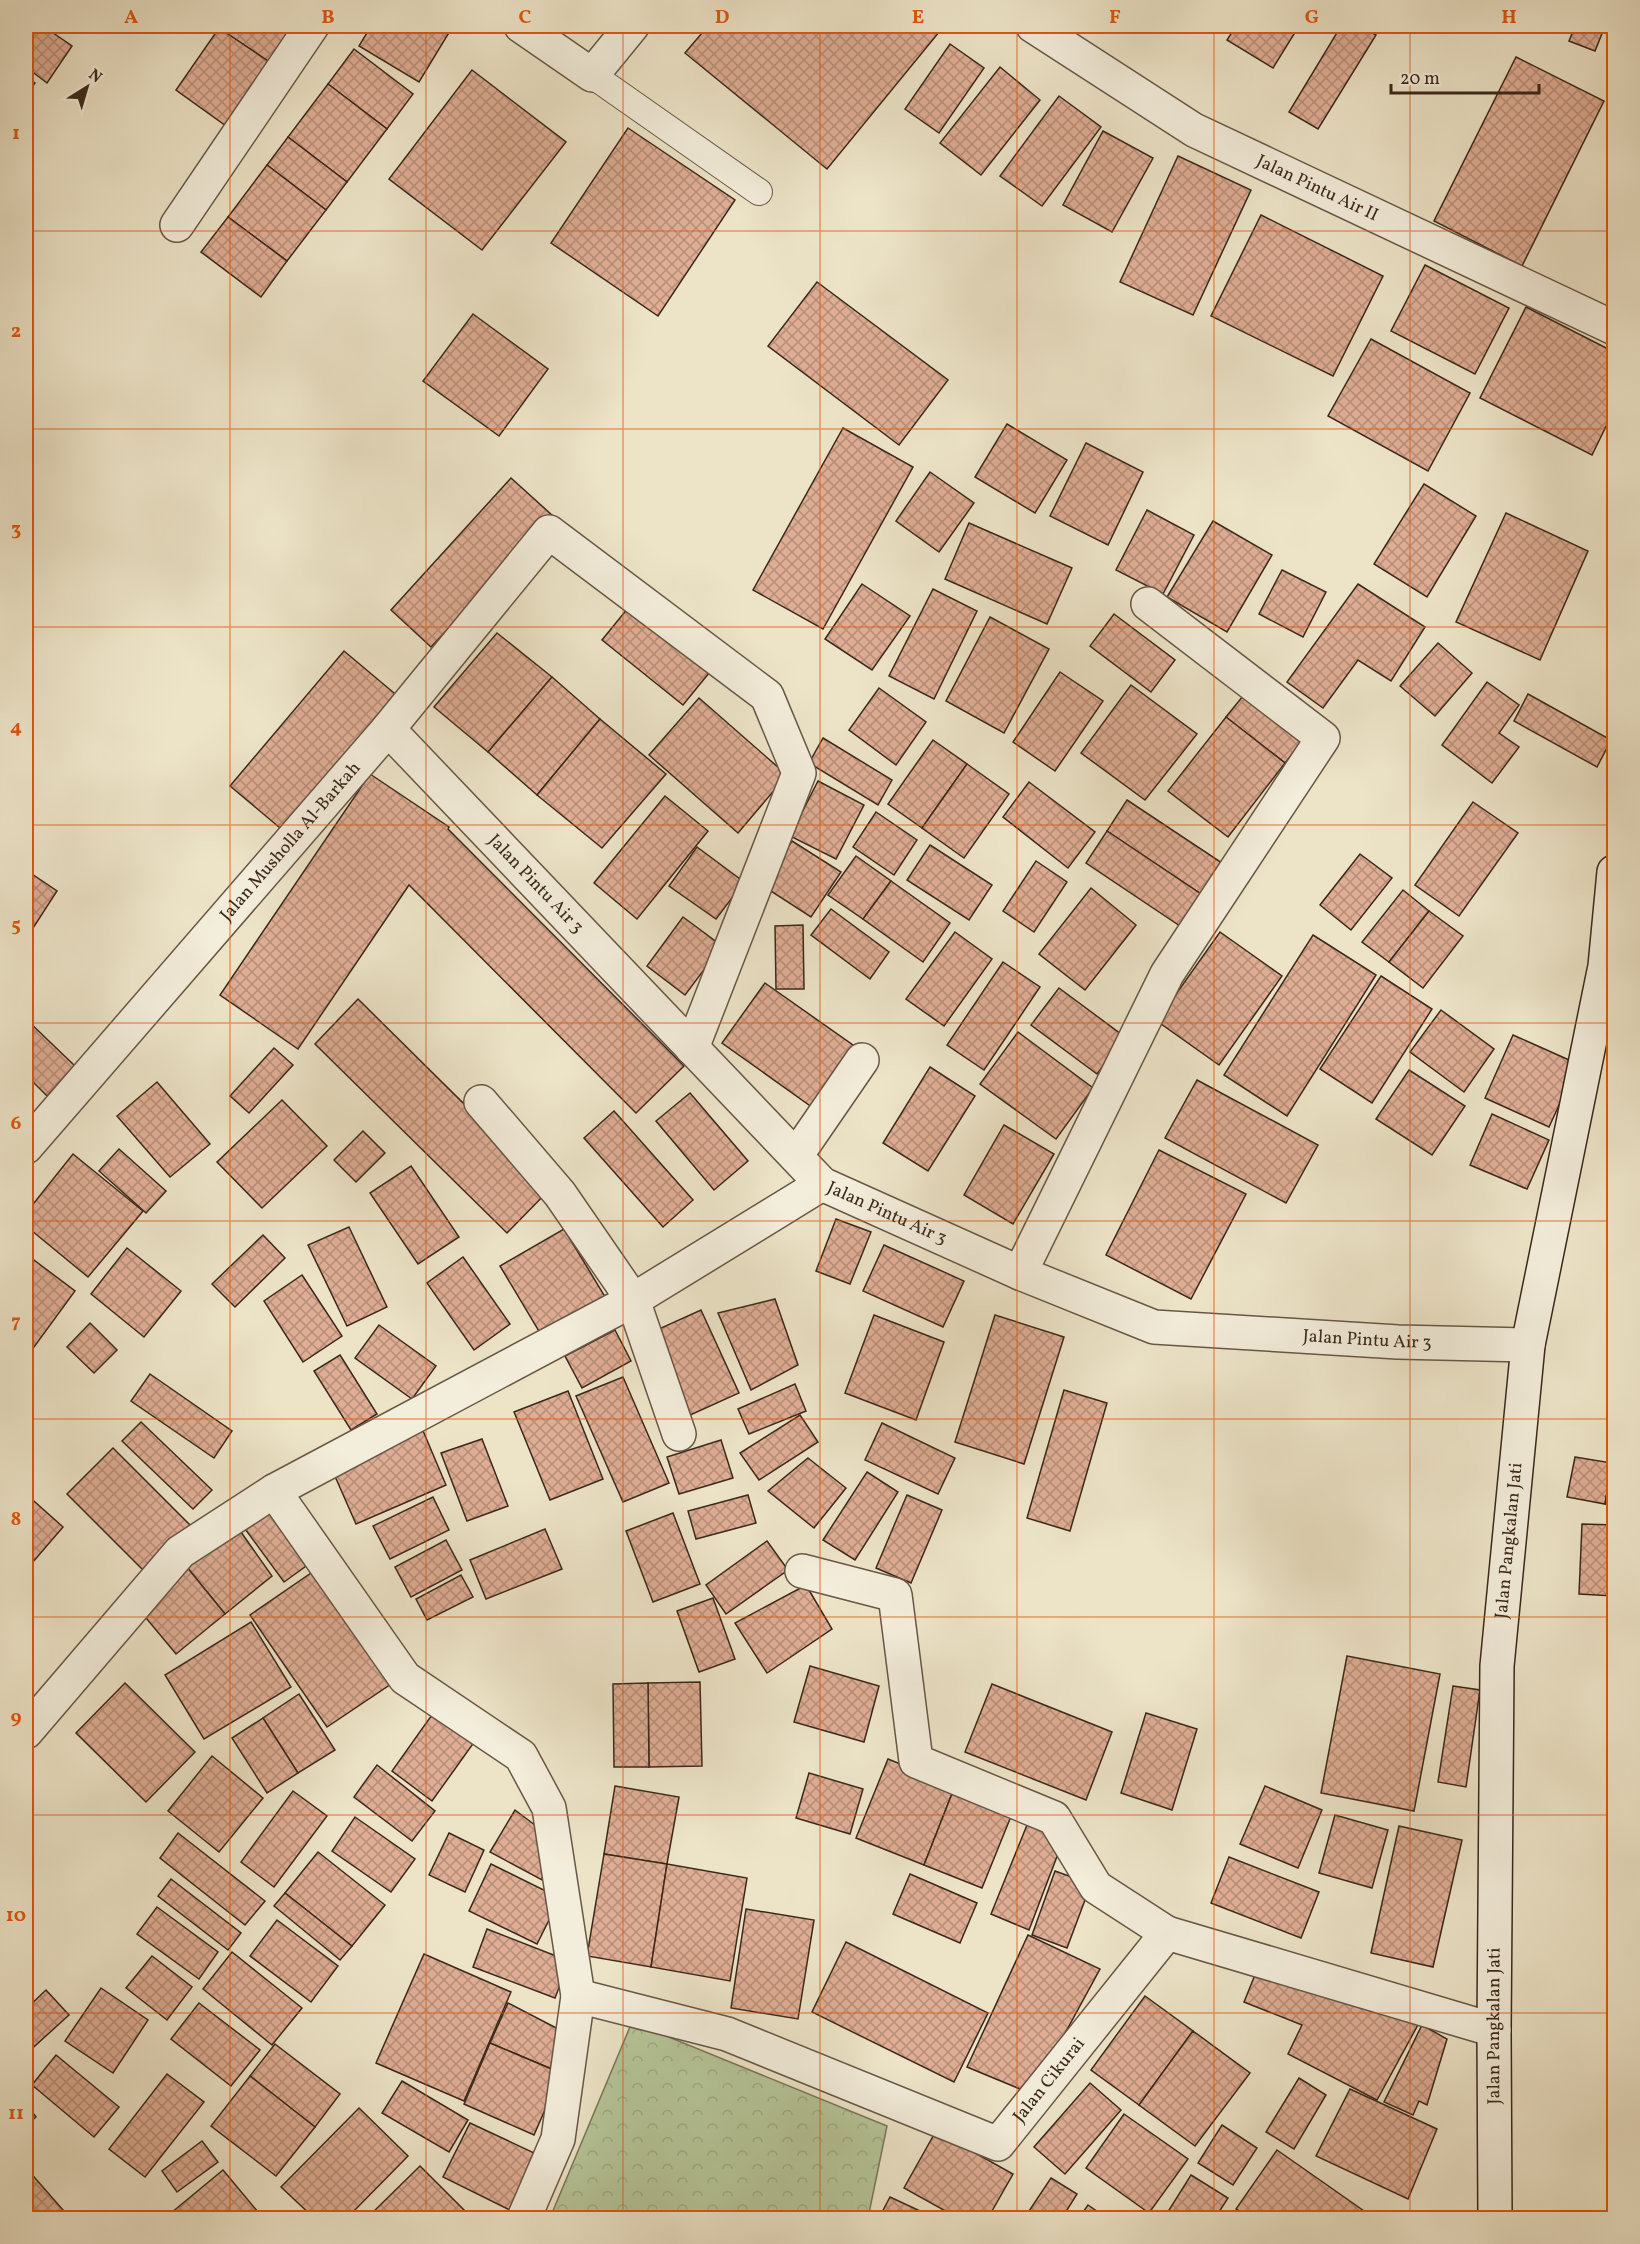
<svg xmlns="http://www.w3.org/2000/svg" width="1640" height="2244" font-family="Vollkorn,serif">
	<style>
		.forest { fill: url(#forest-crowns); stroke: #78765a; stroke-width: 1.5 }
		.building { fill: url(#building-cross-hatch); stroke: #3b281b; stroke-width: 1.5 }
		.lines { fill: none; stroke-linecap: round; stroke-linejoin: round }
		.lane-casing { stroke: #685746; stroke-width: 28 }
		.street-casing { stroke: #685746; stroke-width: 36 }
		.secondary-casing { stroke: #3b281b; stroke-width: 36 }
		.lane { stroke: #f3eddb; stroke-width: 26 }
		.street { stroke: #f3eddb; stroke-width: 33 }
		.secondary { stroke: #f3eddb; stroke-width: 33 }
		.grid { fill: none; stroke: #df570d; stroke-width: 1.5; stroke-opacity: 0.55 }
		.labels { text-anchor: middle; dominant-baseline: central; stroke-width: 4.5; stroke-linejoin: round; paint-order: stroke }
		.street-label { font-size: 18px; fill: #3b281b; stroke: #f3eddb }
		.neatline { fill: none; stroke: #df570d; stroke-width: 2 }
		.grid-label { font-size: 20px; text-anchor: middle; font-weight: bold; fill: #df570d }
	</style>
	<defs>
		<pattern id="forest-crowns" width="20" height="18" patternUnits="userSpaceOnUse" patternTransform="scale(1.5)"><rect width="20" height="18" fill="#b5c598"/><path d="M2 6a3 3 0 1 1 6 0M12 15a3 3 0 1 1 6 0" fill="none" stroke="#9da982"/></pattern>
		<pattern id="building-cross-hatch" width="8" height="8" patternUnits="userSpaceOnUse" patternTransform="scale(1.5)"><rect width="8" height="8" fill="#dfad94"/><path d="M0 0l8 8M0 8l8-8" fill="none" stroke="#b68d78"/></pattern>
	</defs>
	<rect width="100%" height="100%" fill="#ede4c8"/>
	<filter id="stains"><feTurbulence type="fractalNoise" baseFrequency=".00333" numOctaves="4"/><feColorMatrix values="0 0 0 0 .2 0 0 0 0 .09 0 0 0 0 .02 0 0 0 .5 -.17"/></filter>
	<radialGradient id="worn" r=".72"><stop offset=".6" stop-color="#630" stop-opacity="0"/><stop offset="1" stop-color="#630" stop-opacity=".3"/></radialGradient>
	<polygon class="forest" points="632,2022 887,2126 868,2218 550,2218"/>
	<g class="building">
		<polygon points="26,26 43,26 72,46 47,83 26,67"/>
		<polygon points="220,26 306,26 277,67 219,28"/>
		<polygon points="371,26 453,26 419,82 359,46"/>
		<polygon points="708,26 944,26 827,169 685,53"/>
		<polygon points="1236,26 1299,26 1273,68 1227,40"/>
		<polygon points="1341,26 1360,26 1376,35 1318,129 1289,112"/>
		<polygon points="1575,26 1605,26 1595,51 1569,41"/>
		<polygon points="219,28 277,67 233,131 176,90"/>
		<polygon points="950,44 984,68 939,133 905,109"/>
		<polygon points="354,49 413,94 387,129 328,84"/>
		<polygon points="1516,57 1604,101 1522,266 1434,221"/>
		<polygon points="1000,67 1040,100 981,175 940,143"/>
		<polygon points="472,70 566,142 482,250 389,179"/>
		<polygon points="26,77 35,83 26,97"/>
		<polygon points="328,84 387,129 347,182 288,137"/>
		<polygon points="1059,96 1101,127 1042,206 1000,176"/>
		<polygon points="628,128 735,200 658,316 551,243"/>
		<polygon points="1103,131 1153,158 1112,232 1063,205"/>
		<polygon points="288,137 347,182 326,210 267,165"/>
		<polygon points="1178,156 1251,190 1193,315 1120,282"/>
		<polygon points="267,165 326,210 287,261 228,217"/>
		<polygon points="1261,215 1383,276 1333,376 1211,316"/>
		<polygon points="228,217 287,261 261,297 201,252"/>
		<polygon points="1425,265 1509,308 1475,374 1391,331"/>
		<polygon points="817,282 948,380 899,445 768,346"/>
		<polygon points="1526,307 1614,352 1614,410 1592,455 1480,398"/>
		<polygon points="473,314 548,369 499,436 423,381"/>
		<polygon points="1371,339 1470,393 1428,471 1328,416"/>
		<polygon points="1007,424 1067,460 1035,513 975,477"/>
		<polygon points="843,428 913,467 823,629 753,590"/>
		<polygon points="1086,443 1143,472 1108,545 1050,516"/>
		<polygon points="930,472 974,503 939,552 896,521"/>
		<polygon points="511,478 553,516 431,647 391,610"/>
		<polygon points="1424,484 1476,516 1427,597 1374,564"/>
		<polygon points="1147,510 1194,535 1163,594 1116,570"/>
		<polygon points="1506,513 1588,551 1540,660 1456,622"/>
		<polygon points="1213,521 1272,555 1227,632 1167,597"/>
		<polygon points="969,523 1072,568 1047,624 945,579"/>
		<polygon points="1282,570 1326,592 1303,637 1259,614"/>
		<polygon points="862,584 910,616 872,670 825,639"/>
		<polygon points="1358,584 1425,627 1391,681 1358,660 1323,708 1287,682"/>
		<polygon points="933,589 977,611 934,699 889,676"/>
		<polygon points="628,608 709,673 683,705 602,640"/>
		<polygon points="1114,614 1175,660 1151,692 1090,646"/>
		<polygon points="990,617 1049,649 1004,733 946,701"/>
		<polygon points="497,633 552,677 488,752 434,707"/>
		<polygon points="1438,643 1472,673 1435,716 1400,686"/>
		<polygon points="344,651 400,698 286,833 230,786"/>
		<polygon points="1060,672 1103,701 1055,771 1013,742"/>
		<polygon points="552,677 600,719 537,795 488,752"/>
		<polygon points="1487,682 1519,705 1499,733 1519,747 1492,783 1442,745"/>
		<polygon points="1131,685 1197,734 1145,800 1081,753"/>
		<polygon points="879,688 926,722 896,765 849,730"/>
		<polygon points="1247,691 1306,737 1285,763 1226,717"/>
		<polygon points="1528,694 1611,740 1597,767 1514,721"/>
		<polygon points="699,698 787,775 738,833 649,755"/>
		<polygon points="1226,717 1285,763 1228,837 1168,791"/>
		<polygon points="600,719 666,774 602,848 537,795"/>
		<polygon points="823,738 892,780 878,805 809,763"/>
		<polygon points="933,740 967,764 922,828 888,804"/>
		<polygon points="967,764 1009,794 964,858 922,828"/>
		<polygon points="370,774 449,827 448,829 684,1066 636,1113 409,885 298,1049 220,995"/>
		<polygon points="818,781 864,805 836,859 790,836"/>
		<polygon points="1029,782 1095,832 1068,868 1003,817"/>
		<polygon points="665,796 708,831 637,919 594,883"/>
		<polygon points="1127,800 1222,863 1201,894 1107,831"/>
		<polygon points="1473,802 1518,833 1459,916 1415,885"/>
		<polygon points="876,812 917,840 894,875 853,847"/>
		<polygon points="1107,831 1201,894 1180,926 1086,863"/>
		<polygon points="792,841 841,872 811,917 763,886"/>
		<polygon points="930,845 992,885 969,920 907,880"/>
		<polygon points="697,847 744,882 716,919 669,886"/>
		<polygon points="1360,854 1392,878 1351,930 1320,905"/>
		<polygon points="856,856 891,881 863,919 828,895"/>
		<polygon points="1036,861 1067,882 1034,932 1003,911"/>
		<polygon points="26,870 57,891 26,939"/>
		<polygon points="891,881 950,923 923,962 863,919"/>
		<polygon points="1091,888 1136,925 1085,990 1039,954"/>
		<polygon points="1403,890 1429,911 1389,962 1362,942"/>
		<polygon points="831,909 889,952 870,979 811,935"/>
		<polygon points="1429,911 1463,936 1423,988 1389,962"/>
		<polygon points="683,917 722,946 685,995 647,966"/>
		<polygon points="803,925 804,989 776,989 775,926"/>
		<polygon points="955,932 992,959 944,1026 906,999"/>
		<polygon points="1220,932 1282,976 1219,1065 1157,1021"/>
		<polygon points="1313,935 1376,975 1287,1116 1224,1075"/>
		<polygon points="1003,962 1040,987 984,1070 947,1045"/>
		<polygon points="1381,976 1432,1009 1372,1103 1320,1069"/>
		<polygon points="765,983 860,1050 816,1110 722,1043"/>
		<polygon points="1059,988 1125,1037 1097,1074 1031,1025"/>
		<polygon points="358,999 550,1189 507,1233 315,1044"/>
		<polygon points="1441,1010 1494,1049 1464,1092 1410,1052"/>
		<polygon points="26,1019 75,1066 47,1096 26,1075"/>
		<polygon points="1018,1032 1093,1088 1056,1139 980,1084"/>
		<polygon points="1513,1035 1578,1064 1549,1127 1485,1098"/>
		<polygon points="274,1048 293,1065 249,1113 230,1096"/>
		<polygon points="930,1067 975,1096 928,1171 883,1143"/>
		<polygon points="1409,1070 1465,1106 1432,1155 1376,1119"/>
		<polygon points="1197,1080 1318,1145 1286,1203 1165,1138"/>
		<polygon points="157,1082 210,1144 170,1177 117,1116"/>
		<polygon points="690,1093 748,1161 714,1190 656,1121"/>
		<polygon points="282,1100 327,1146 262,1208 217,1162"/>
		<polygon points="614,1111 693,1200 663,1227 584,1138"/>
		<polygon points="1492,1114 1549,1140 1527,1189 1470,1165"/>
		<polygon points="1004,1125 1054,1154 1013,1224 964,1195"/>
		<polygon points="363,1131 385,1153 356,1182 334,1160"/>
		<polygon points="119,1149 166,1191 146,1213 99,1171"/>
		<polygon points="1159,1150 1246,1194 1191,1299 1106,1255"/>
		<polygon points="73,1154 143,1211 88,1277 26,1226 26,1213"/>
		<polygon points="411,1166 459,1237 418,1264 370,1193"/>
		<polygon points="836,1219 871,1232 850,1284 816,1271"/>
		<polygon points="349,1227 387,1307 347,1326 308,1245"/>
		<polygon points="564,1229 610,1305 546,1343 500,1266"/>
		<polygon points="263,1235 285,1258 235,1307 212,1284"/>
		<polygon points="884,1245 964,1281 943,1327 863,1291"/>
		<polygon points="127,1248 181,1291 144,1337 91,1294"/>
		<polygon points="26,1254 75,1291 26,1358"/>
		<polygon points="463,1257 510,1324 474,1350 427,1283"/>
		<polygon points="302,1275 342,1336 303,1362 264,1301"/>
		<polygon points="775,1299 798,1365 751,1390 718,1313"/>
		<polygon points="701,1310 739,1393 688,1416 650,1333"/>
		<polygon points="874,1315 944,1342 916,1420 845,1393"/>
		<polygon points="995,1315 1064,1337 1024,1464 955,1442"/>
		<polygon points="90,1323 117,1350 94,1373 67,1347"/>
		<polygon points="379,1325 436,1366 412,1399 355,1358"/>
		<polygon points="615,1330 631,1361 582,1388 565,1356"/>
		<polygon points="340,1355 377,1414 351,1430 314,1371"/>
		<polygon points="150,1374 232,1431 214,1458 131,1401"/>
		<polygon points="623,1377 669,1483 623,1502 576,1396"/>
		<polygon points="795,1384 806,1411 749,1434 738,1409"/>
		<polygon points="1064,1390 1107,1403 1070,1531 1027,1518"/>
		<polygon points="568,1391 603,1479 550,1500 514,1412"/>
		<polygon points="800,1415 818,1442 759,1480 740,1453"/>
		<polygon points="141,1422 212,1490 193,1509 122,1441"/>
		<polygon points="882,1423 955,1458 938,1494 865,1460"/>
		<polygon points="421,1426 446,1485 356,1524 330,1465"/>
		<polygon points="482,1439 508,1506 467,1521 441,1453"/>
		<polygon points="721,1440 733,1478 679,1494 667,1457"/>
		<polygon points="113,1448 195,1530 149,1576 67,1494"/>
		<polygon points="1575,1457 1612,1463 1605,1504 1567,1497"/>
		<polygon points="808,1458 846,1488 814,1528 768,1491"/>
		<polygon points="1612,1463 1614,1464 1614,1506 1605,1504"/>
		<polygon points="867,1472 898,1492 855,1560 823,1540"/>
		<polygon points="26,1494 63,1527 26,1570"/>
		<polygon points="748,1495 756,1523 696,1539 688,1511"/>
		<polygon points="907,1495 942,1510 911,1583 876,1568"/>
		<polygon points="433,1497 449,1530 390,1559 373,1526"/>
		<polygon points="269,1501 313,1561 284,1582 240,1522"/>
		<polygon points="673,1513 700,1584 653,1602 626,1531"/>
		<polygon points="1582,1524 1614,1525 1614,1596 1579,1594"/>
		<polygon points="236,1525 272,1576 225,1614 186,1566"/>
		<polygon points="545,1529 562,1569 486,1599 470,1560"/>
		<polygon points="446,1540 462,1570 411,1597 395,1567"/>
		<polygon points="767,1541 788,1570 726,1614 706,1585"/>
		<polygon points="186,1566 225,1614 176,1654 137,1607"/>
		<polygon points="314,1571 391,1684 327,1727 250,1615"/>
		<polygon points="461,1575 473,1597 427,1620 416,1599"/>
		<polygon points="806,1585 832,1629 767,1673 735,1623"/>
		<polygon points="713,1598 735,1659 699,1672 677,1611"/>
		<polygon points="251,1622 291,1687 204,1739 165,1675"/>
		<polygon points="1347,1656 1440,1674 1414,1811 1321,1793"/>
		<polygon points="810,1666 879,1686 864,1742 794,1722"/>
		<polygon points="700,1682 702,1766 649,1767 648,1683"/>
		<polygon points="125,1683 195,1752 146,1802 76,1733"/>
		<polygon points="648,1683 649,1767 614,1767 613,1684"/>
		<polygon points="992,1684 1112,1732 1086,1800 965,1752"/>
		<polygon points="1453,1686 1480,1690 1466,1787 1438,1782"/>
		<polygon points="299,1694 335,1750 298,1773 263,1718"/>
		<polygon points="439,1705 480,1734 432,1801 392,1771"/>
		<polygon points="1146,1713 1197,1729 1172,1810 1121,1793"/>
		<polygon points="263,1718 298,1773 267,1793 232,1738"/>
		<polygon points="212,1756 263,1798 219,1852 168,1811"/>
		<polygon points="888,1759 955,1786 924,1865 856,1838"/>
		<polygon points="377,1765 435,1811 412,1841 354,1797"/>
		<polygon points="809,1773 863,1789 850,1834 796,1818"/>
		<polygon points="615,1786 679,1797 667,1864 604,1854"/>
		<polygon points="955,1786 1014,1809 982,1888 924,1865"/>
		<polygon points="1265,1786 1322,1810 1298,1868 1240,1844"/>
		<polygon points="293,1791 327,1816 274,1887 241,1862"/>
		<polygon points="515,1810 552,1838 542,1880 490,1852"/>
		<polygon points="1335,1815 1388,1830 1372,1888 1319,1873"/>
		<polygon points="355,1817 415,1859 391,1892 332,1851"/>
		<polygon points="1029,1820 1064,1838 1029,1930 991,1914"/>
		<polygon points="1399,1826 1462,1840 1433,1967 1371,1953"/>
		<polygon points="178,1833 265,1901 245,1925 160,1858"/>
		<polygon points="449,1833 484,1850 465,1892 429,1875"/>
		<polygon points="318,1852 385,1905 352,1946 285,1893"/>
		<polygon points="604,1854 667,1864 651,1967 587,1956"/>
		<polygon points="1229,1857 1319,1892 1301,1938 1211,1903"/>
		<polygon points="491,1864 560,1898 537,1944 469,1911"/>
		<polygon points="667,1864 747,1878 730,1981 651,1967"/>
		<polygon points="1055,1871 1091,1884 1067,1948 1032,1935"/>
		<polygon points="910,1874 977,1903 960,1943 893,1914"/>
		<polygon points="171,1879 241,1933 228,1950 158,1896"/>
		<polygon points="285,1893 352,1946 340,1960 274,1906"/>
		<polygon points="157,1907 218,1952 199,1979 137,1934"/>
		<polygon points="746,1909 814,1920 798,2019 731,2008"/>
		<polygon points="277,1920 338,1966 311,2002 250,1956"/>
		<polygon points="487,1929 569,1961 555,1998 473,1967"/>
		<polygon points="1028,1935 1100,1969 1032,2094 967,2067"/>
		<polygon points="846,1942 988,2013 954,2082 812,2012"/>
		<polygon points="232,1952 302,2008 272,2045 203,1989"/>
		<polygon points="424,1954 511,1992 464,2101 376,2063"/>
		<polygon points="152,1956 192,1987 167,2020 126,1988"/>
		<polygon points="1259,1965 1419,2023 1377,2100 1288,2054 1302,2025 1244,2002"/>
		<polygon points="101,1988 148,2020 113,2073 65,2041"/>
		<polygon points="46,1990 69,2015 26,2054 26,2009"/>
		<polygon points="1145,1996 1193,2031 1139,2105 1091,2070"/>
		<polygon points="199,2003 260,2050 231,2086 171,2039"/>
		<polygon points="508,2003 564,2032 561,2073 490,2043"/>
		<polygon points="1422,2025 1447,2039 1427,2105 1419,2101 1413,2115 1384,2102"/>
		<polygon points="1193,2031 1250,2073 1195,2146 1139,2105"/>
		<polygon points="490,2043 561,2073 534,2135 464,2104"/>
		<polygon points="275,2044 340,2094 315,2127 250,2076"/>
		<polygon points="56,2055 119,2107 94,2137 32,2085"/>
		<polygon points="167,2074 204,2102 145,2177 109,2149"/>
		<polygon points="250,2076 315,2127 276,2176 211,2126"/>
		<polygon points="1299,2078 1326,2095 1294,2149 1266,2132"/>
		<polygon points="402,2081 468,2120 449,2152 382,2113"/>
		<polygon points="1090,2083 1121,2110 1065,2174 1034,2147"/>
		<polygon points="1350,2089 1437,2129 1408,2199 1316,2156"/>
		<polygon points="26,2104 36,2117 26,2126"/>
		<polygon points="359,2108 408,2156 347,2218 314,2218 281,2187"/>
		<polygon points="1124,2114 1188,2159 1149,2213 1086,2168"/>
		<polygon points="470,2123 547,2159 520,2215 443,2177"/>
		<polygon points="1222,2125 1257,2148 1233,2185 1198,2163"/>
		<polygon points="936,2131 1013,2174 988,2218 958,2218 904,2188"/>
		<polygon points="202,2141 218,2162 177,2192 162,2171"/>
		<polygon points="1277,2150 1374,2218 1250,2218 1236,2209"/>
		<polygon points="420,2166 470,2216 467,2218 367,2218"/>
		<polygon points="28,2170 70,2218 26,2218 26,2172"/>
		<polygon points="223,2170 258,2212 251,2218 165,2218"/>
		<polygon points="1191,2175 1228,2198 1217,2215 1223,2218 1164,2218"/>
		<polygon points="1051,2178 1077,2194 1062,2218 1040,2218 1029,2211"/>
		<polygon points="890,2197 935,2218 879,2218"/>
		<polygon points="1088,2205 1107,2218 1079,2218"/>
	</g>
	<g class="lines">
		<g class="lane-casing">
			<polyline id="lane" points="592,75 759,192"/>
		</g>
		<g class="street-casing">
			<g id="street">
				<polyline points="521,26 592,75 632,26"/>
				<path id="s1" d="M1033,26L1194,130L1614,328"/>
				<polyline points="177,225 312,26"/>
				<path id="s2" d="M388,729L822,1184L1020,1273L1154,1327L1398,1342L1528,1345"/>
				<polyline points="481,1102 560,1194 633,1300 679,1434"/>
				<path id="s3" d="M26,1147L388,729L549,532L767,696L799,773L692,1048"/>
				<polyline points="796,1156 862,1060"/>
				<polyline points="1020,1273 1167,974 1323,738 1148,604"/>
				<polyline points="274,1491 405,1678 521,1756 549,1808 578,1996 558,2139 524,2218"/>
				<polyline points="802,1571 895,1595 916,1761 1054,1818 1096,1887 1167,1933"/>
				<polyline points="26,1732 180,1552 274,1491 633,1300 822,1184"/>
				<path id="s4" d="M578,1996L727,2034L998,2144L1167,1933L1494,2030"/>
			</g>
		</g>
		<g class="secondary-casing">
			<g id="secondary">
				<path id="s5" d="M1495,2218L1494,2030L1497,1666L1528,1345L1605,966L1614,872"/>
			</g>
		</g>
		<use href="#lane" class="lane"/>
		<use href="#street" class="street"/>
		<use href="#secondary" class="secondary"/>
	</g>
	<path class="grid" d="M230,26V2218M426,26V2218M623,26V2218M820,26V2218M1017,26V2218M1214,26V2218M1410,26V2218M26,231H1614M26,429H1614M26,627H1614M26,825H1614M26,1023H1614M26,1221H1614M26,1419H1614M26,1617H1614M26,1815H1614M26,2013H1614"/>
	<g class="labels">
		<g class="street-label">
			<text stroke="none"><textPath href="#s1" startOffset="328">Jalan Pintu Air II</textPath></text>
			<text stroke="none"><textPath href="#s3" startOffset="404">Jalan Musholla Al-Barkah</textPath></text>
			<text stroke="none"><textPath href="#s2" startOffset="214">Jalan Pintu Air 3</textPath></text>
			<text stroke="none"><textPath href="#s2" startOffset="700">Jalan Pintu Air 3</textPath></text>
			<text stroke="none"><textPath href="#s2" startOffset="1204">Jalan Pintu Air 3</textPath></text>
			<text stroke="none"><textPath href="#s5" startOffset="678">Jalan Pangkalan Jati</textPath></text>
			<text stroke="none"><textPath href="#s5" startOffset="192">Jalan Pangkalan Jati</textPath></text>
			<text stroke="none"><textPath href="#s4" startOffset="528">Jalan Cikurai</textPath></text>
		</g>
	</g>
	<rect width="1640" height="2244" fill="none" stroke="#ede4c8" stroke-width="66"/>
	<g transform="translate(87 87) rotate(37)" stroke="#f3eddb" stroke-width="4.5" paint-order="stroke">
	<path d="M0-4.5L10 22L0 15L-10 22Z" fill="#3b281b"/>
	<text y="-9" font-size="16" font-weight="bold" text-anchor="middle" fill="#3b281b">N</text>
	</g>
	<path d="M1391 84v9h148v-9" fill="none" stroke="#3b281b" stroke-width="3"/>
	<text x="1400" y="84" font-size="18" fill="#3b281b" stroke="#f3eddb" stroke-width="4.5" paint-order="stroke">20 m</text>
	<rect x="33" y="33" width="1574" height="2178" class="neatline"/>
	<g class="grid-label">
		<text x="131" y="23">A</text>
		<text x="328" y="23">B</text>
		<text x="525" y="23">C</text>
		<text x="722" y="23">D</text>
		<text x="918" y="23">E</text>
		<text x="1115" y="23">F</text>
		<text x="1312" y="23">G</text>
		<text x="1509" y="23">H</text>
		<text x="16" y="139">1</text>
		<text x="16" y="337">2</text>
		<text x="16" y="535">3</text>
		<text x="16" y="733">4</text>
		<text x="16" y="931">5</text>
		<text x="16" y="1129">6</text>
		<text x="16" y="1327">7</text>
		<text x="16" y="1525">8</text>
		<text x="16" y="1723">9</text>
		<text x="16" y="1921">10</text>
		<text x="16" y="2119">11</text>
	</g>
	<rect width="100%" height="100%" filter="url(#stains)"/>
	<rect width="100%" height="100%" fill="url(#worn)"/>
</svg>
